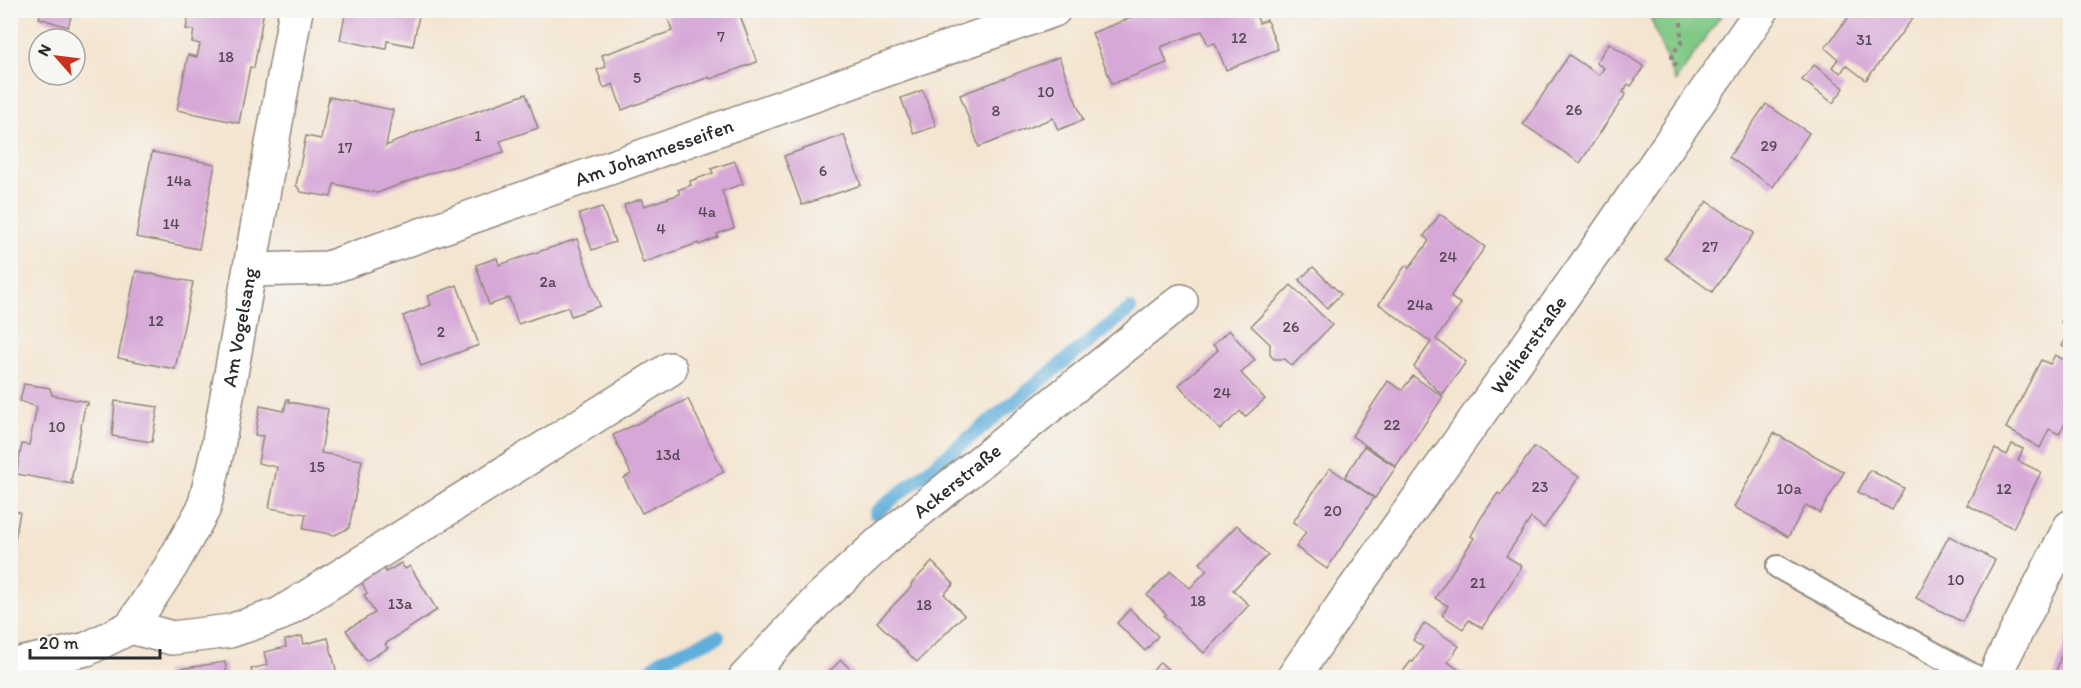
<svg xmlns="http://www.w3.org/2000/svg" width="2081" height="688" font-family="Itim,sans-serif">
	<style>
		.green { fill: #80c985; stroke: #567a58; stroke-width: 1.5 }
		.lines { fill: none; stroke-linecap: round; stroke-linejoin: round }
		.stream { stroke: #60aeda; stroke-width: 14 }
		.building { fill: #d7a8d7 }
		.service-casing { stroke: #90887e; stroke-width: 26 }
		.minor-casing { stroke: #90887e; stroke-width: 36 }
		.path { stroke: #90887e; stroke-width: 4; stroke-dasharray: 4.5 4.5; stroke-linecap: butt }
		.service { stroke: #fff; stroke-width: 22 }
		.minor { stroke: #fff; stroke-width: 33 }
		.labels { text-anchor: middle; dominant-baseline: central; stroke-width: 5; stroke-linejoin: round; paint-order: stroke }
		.number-label { font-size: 16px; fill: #564a56 }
		.street-label { font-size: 20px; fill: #2b2b2b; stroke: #f6f6f2 }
	</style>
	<rect width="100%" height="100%" fill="#f6f6f2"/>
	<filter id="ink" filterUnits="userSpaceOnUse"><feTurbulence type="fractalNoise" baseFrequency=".0167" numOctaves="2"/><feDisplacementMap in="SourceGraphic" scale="12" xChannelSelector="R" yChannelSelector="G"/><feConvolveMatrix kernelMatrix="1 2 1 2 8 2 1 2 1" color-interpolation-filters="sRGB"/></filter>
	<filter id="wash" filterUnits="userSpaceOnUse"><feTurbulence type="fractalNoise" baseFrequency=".008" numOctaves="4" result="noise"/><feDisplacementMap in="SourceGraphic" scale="24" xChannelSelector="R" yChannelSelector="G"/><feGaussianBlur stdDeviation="1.35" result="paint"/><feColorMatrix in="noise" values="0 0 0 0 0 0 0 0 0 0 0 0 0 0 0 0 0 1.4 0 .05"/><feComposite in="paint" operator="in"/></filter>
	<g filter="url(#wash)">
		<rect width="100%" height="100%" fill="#f4e5d1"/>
		<polygon class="green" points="1648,11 1724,11 1675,82"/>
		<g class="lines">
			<g class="stream">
				<polyline points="875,513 1130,309"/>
				<polyline points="643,678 661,660 718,637"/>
			</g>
		</g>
		<g id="blocks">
			<g class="building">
				<polygon points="42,10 73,10 68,27 39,18"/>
				<polygon points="198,10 264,10 254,68 250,67 239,123 177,110 188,55 197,57 200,44 192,42 194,30 186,29 188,18 197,19"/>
				<polygon points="346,10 420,10 413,46 387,41 386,49 340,40"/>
				<polygon points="669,10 738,10 757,62 710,79 709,77 622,110 613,84 604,88 597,70 606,67 602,55 672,31 666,12"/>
				<polygon points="1151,10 1255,10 1259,23 1267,20 1278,49 1226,70 1215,43 1208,45 1202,31 1161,47 1167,63 1112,84 1092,33"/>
				<polygon points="1304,10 1321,10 1321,11 1307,16"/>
				<polygon points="1854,10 1919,10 1866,80 1846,65 1841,73 1832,67 1838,59 1825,48"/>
				<polygon points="1609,43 1644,67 1631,86 1628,84 1623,92 1626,94 1580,163 1523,124 1569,55 1599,75 1604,68 1596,63"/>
				<polygon points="1059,57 1083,120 1058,130 1053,118 979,147 960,95"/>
				<polygon points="1814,65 1844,88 1833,103 1802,80"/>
				<polygon points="923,90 936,126 914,134 901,98"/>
				<polygon points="526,94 538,128 500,141 504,152 431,173 377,193 334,184 331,197 301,192 296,185 306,136 321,139 329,97 393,110 386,146 417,132"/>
				<polygon points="1766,104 1809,133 1773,187 1729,157"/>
				<polygon points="844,135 861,185 802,205 784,156"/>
				<polygon points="152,152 215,164 199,249 136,237"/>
				<polygon points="735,161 743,184 722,191 734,228 717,234 718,237 699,245 698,243 643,263 624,205 641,199 644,206 680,194 678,190 691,185 690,181 713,173 711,169"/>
				<polygon points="1707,201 1754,233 1712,292 1665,258"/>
				<polygon points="602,207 615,242 592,250 579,214"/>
				<polygon points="1440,214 1485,247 1450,297 1461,304 1436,339 1466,362 1442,395 1414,367 1431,342 1379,304 1405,266 1406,265 1409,268 1429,241 1424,236"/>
				<polygon points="577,239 600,306 571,316 568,307 518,324 509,298 489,305 476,265 497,258 499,265"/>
				<polygon points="1313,267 1341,294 1327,308 1299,280"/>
				<polygon points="136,271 193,282 175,369 118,358"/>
				<polygon points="457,285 479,345 421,366 403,316 431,305 428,296"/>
				<polygon points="1291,285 1332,325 1292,366 1285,359 1274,359 1270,355 1270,344 1251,326"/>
				<polygon points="2070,304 2070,326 2061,322"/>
				<polygon points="1229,330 1255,360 1241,373 1265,399 1245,417 1240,411 1220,430 1179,385 1218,350 1213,345"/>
				<polygon points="2070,330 2070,351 2062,346"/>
				<polygon points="2055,355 2070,363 2070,413 2059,434 2049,429 2040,448 2006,428 2041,360 2050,364"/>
				<polygon points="1413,376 1443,397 1396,466 1352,436 1388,381 1402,390"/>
				<polygon points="24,384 50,388 52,395 88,402 88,405 85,405 71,481 73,482 73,484 16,474 22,444 29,445 37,407 20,401"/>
				<polygon points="287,399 289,399 289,402 328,409 321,453 362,460 349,528 335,535 303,529 306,514 269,508 277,467 258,463 263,436 255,435 260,406 284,411"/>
				<polygon points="688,399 724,472 642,513 624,478 631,474 613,435"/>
				<polygon points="115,401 158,407 152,442 112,436"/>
				<polygon points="1774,433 1844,472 1820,513 1806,505 1788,537 1734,507"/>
				<polygon points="2012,444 2023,449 2018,461 2041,472 2013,528 1967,505 1995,449 2007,455"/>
				<polygon points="1364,446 1396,467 1375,498 1345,477"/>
				<polygon points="1534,447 1579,477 1544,528 1531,518 1516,541 1506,556 1522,566 1482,628 1469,620 1463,629 1442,615 1448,606 1435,598 1474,538 1471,536 1481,518 1498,493 1501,495"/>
				<polygon points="1330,468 1374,498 1327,569 1296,547 1306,532 1293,522"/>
				<polygon points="1870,470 1904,488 1892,510 1858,492"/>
				<polygon points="10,510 20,512 12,556 10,556"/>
				<polygon points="1237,525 1268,555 1233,590 1249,605 1204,653 1164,616 1166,614 1147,595 1171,571 1190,588 1207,570 1200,563"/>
				<polygon points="1949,536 1995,560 1962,622 1916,598"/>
				<polygon points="932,562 954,584 944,594 964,615 917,662 877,622 912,586 911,584"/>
				<polygon points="401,563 405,569 410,566 437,610 385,644 388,648 366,661 346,630 375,613 364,595 367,593 360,579 382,565 386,572"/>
				<polygon points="1130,609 1158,636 1145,651 1117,623"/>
				<polygon points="10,619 12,619 14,634 10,635"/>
				<polygon points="1425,623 1459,646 1448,662 1470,678 1398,678 1411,661 1413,662 1423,647 1413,640"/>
				<polygon points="2070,628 2070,678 2054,678"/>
				<polygon points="302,636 304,644 328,638 338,678 253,678 251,669 267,665 264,652 286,647 285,640"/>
				<polygon points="841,660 859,678 823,678"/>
				<polygon points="225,662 227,678 166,678 165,671"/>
				<polygon points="1160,662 1177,678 1147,678"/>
			</g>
		</g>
	</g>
	<g filter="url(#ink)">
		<use href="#blocks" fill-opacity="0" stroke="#90887e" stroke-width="1.5"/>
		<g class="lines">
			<g class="service-casing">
				<polyline id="service" points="1778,567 1978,678"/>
			</g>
			<g class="minor-casing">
				<g id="minor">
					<path id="s1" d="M250,270L328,268L1054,10"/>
					<polyline points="131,627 172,638 230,631 280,614 670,369"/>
					<path id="s2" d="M10,666L87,649L131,627L171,566L204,508L217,452L296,10"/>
					<path id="s3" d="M745,678L819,599L883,540L1181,301"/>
					<path id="s4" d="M1293,678L1344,603L1596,250L1762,10"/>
					<polyline points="1995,678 2001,662 2070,527"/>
				</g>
			</g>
			<polyline class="path" points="1677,66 1672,60 1672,53 1681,44 1681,10"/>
			<use href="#service" class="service"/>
			<use href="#minor" class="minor"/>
		</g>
	</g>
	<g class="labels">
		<g class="number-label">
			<text x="721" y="36">7</text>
			<text x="1239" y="37">12</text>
			<text x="1864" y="39">31</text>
			<text x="226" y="56">18</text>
			<text x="637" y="77">5</text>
			<text x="1046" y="91">10</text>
			<text x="1574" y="109">26</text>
			<text x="996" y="110">8</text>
			<text x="478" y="135">1</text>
			<text x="1769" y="145">29</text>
			<text x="345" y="147">17</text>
			<text x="823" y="170">6</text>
			<text x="179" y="180">14a</text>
			<text x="707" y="211">4a</text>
			<text x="171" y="223">14</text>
			<text x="661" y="228">4</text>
			<text x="1710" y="246">27</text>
			<text x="1448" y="256">24</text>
			<text x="548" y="281">2a</text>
			<text x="1420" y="304">24a</text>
			<text x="156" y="320">12</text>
			<text x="1291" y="326">26</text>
			<text x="441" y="331">2</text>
			<text x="1222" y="392">24</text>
			<text x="1392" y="424">22</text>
			<text x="57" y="426">10</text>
			<text x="668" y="454">13d</text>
			<text x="317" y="466">15</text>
			<text x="1540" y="486">23</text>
			<text x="1789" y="488">10a</text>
			<text x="2004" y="488">12</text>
			<text x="1333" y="510">20</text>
			<text x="1956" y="579">10</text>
			<text x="1478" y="582">21</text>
			<text x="1198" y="600">18</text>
			<text x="400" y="603">13a</text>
			<text x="924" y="604">18</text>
		</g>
		<g class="street-label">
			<text stroke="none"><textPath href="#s1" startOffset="424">Am Johannesseifen</textPath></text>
			<text stroke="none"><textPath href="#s2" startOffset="452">Am Vogelsang</textPath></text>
			<text stroke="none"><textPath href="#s4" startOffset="408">Weiherstraße</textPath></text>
			<text stroke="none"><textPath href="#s3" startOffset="290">Ackerstraße</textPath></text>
		</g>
	</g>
	<rect width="2081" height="688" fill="none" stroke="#f6f6f2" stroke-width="36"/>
	<g transform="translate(57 57) rotate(298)"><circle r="28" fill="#f6f6f2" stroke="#a5a5a2" stroke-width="1.5"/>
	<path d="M0-4.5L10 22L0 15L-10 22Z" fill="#c8321e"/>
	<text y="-9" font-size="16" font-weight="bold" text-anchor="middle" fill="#2b2b2b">N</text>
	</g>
	<path d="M30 649v9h130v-9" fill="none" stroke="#2b2b2b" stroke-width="3"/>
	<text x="39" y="649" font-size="18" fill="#2b2b2b" stroke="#f6f6f2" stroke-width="4.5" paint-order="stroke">20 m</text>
</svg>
